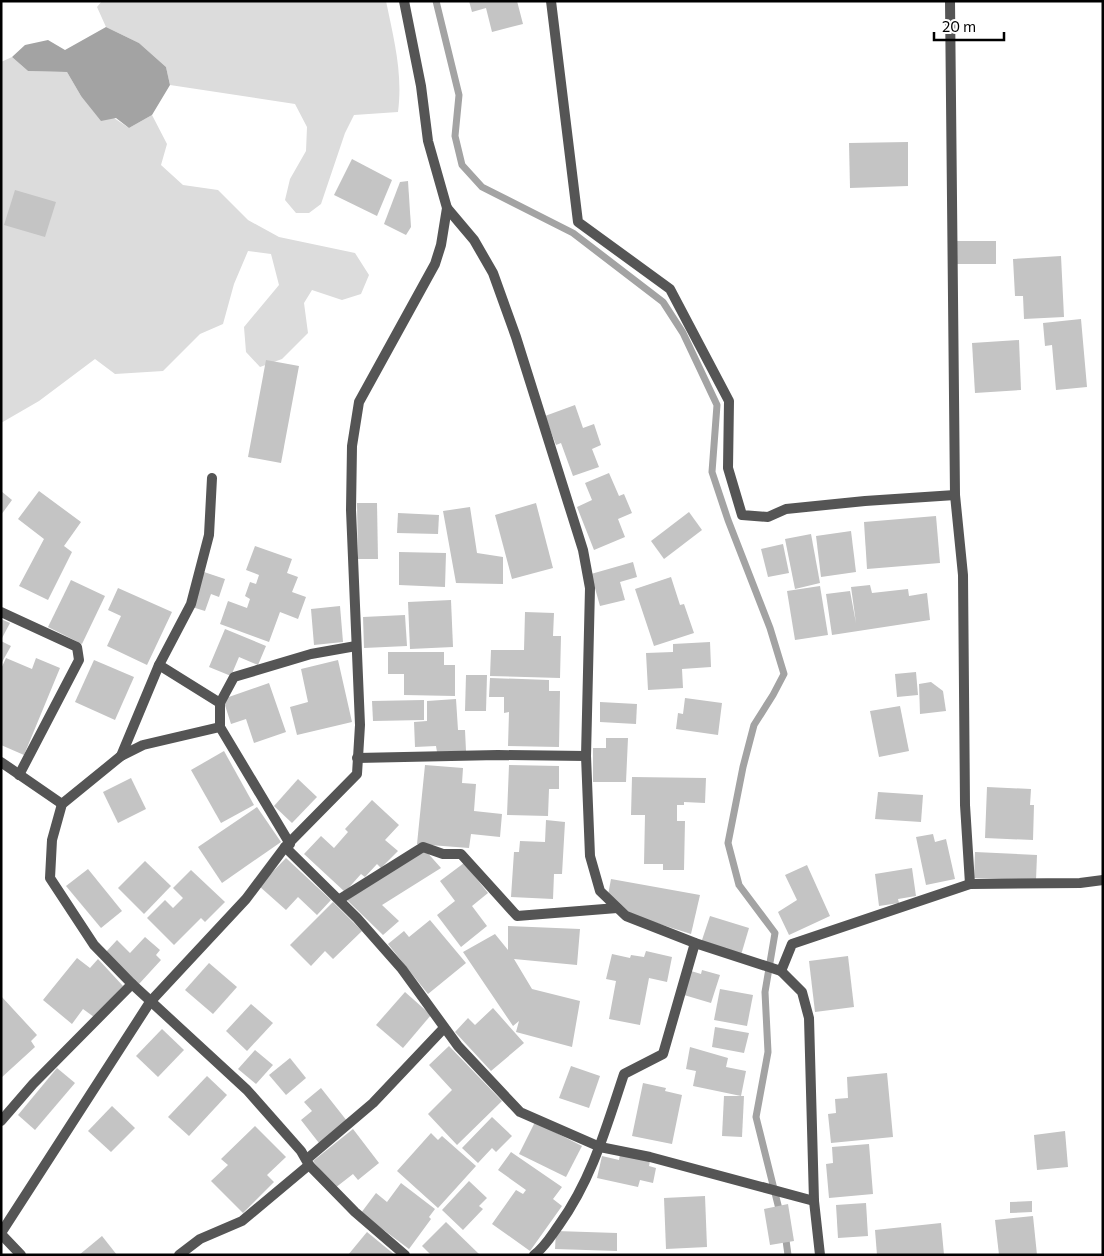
<svg xmlns="http://www.w3.org/2000/svg" width="1104" height="1256" font-family="Commissioner,sans-serif">
	<style>
		.green { fill: #dcdcdc }
		.water { fill: #a3a3a3 }
		.lines { fill: none; stroke-linecap: round; stroke-linejoin: round }
		.stream { stroke: #a3a3a3; stroke-width: 7 }
		.building { fill: #c4c4c4 }
		.minor { stroke: #555; stroke-width: 10 }
	</style>
	<rect width="100%" height="100%" fill="#fff"/>
	<g class="green">
		<path d="M102,1H386C394,40 403,73 398,112L354,115L345,133L321,204L309,213H296L285,200L290,179L306,151L307,127L295,104L170,85L166,67L139,43L106,27L97,7Z"/>
		<polygon points="12,57 28,71 67,72 81,96 129,128 152,115 167,144 161,165 183,185 218,190 248,220 279,237 355,253 369,275 361,294 342,300 312,290 304,303 308,333 282,359 260,367 246,352 244,327 279,285 271,254 248,251 234,284 223,324 200,334 163,371 115,374 95,359 39,401 1,423 1,62"/>
	</g>
	<polygon class="water" points="106,27 139,43 166,67 170,85 152,115 129,128 116,118 101,121 81,96 67,72 28,71 12,57 25,45 48,40 65,50"/>
	<g class="lines">
		<g class="stream">
			<polyline points="436,1 459,95 455,136 462,165 482,187 573,233 663,302 683,333 717,405 712,472 728,520 770,628 784,674 773,695 754,725 743,767 728,843 739,885 775,933 765,992 768,1052 756,1117 780,1213"/>
			<polyline points="785,1233 788,1255"/>
		</g>
	</g>
	<g class="building">
		<polygon points="469,1 517,1 523,24 492,32 486,8 472,12"/>
		<polygon points="908,142 908,186 850,188 849,143"/>
		<polygon points="352,159 392,180 377,216 334,195"/>
		<polygon points="408,181 411,227 406,235 384,224 400,182"/>
		<polygon points="15,190 56,202 45,237 4,225"/>
		<rect x="956" y="241" width="40" height="23"/>
		<polygon points="1061,256 1064,317 1024,319 1023,296 1015,296 1013,259"/>
		<polygon points="1081,319 1087,387 1056,390 1052,345 1045,346 1043,323"/>
		<polygon points="1019,340 1021,390 975,393 972,343"/>
		<polygon points="266,360 299,366 281,463 248,457"/>
		<polygon points="575,405 583,428 594,424 601,445 592,449 599,467 573,476 561,443 556,445 545,416"/>
		<polygon points="609,473 619,496 624,494 632,513 618,519 625,537 594,550 577,507 592,500 585,483"/>
		<polygon points="1,491 12,500 1,515"/>
		<polygon points="39,491 81,522 64,546 72,552 48,600 19,586 44,539 18,519"/>
		<polygon points="357,503 377,503 378,559 358,559"/>
		<polygon points="536,503 553,568 512,579 495,515"/>
		<polygon points="470,507 477,553 503,557 503,584 456,583 443,511"/>
		<polygon points="689,512 702,530 664,559 651,541"/>
		<polygon points="398,513 439,515 438,534 397,533"/>
		<polygon points="936,516 940,563 867,569 864,522"/>
		<polygon points="851,531 856,572 821,577 816,536"/>
		<polygon points="811,534 820,583 795,589 785,539"/>
		<polygon points="783,544 789,573 768,577 761,549"/>
		<polygon points="255,546 292,559 287,573 298,577 292,592 306,597 298,619 280,612 269,642 220,624 228,601 247,608 250,599 245,596 250,582 256,584 259,575 246,570"/>
		<polygon points="399,552 446,553 445,587 399,585"/>
		<polygon points="633,562 637,577 620,582 625,600 600,606 591,574"/>
		<polygon points="204,572 225,579 219,597 211,594 205,611 192,607"/>
		<polygon points="671,577 680,605 684,604 694,633 654,646 635,589"/>
		<polygon points="71,580 105,596 82,644 48,627"/>
		<polygon points="870,585 872,593 908,589 909,596 927,593 930,620 832,635 826,594 850,591 856,623 851,587"/>
		<polygon points="820,586 828,635 795,640 787,591"/>
		<polygon points="118,588 172,612 147,665 107,646 121,616 108,610"/>
		<polygon points="451,600 453,647 410,649 408,602"/>
		<polygon points="340,606 343,642 314,645 311,609"/>
		<polygon points="525,612 554,613 553,636 561,636 560,678 490,676 491,650 524,650"/>
		<polygon points="405,615 407,646 364,648 363,617"/>
		<polygon points="1,619 10,623 1,640"/>
		<polygon points="225,629 266,646 258,665 239,657 231,676 209,667"/>
		<polygon points="1,641 11,646 1,664"/>
		<polygon points="710,642 711,667 682,669 683,688 648,690 646,653 673,652 673,644"/>
		<polygon points="388,652 444,652 444,665 455,665 455,696 404,695 404,674 388,674"/>
		<polygon points="6,658 32,669 36,658 60,668 24,755 1,745 1,669"/>
		<polygon points="94,660 134,677 115,720 75,702"/>
		<polygon points="338,660 352,722 297,735 290,707 308,702 301,669"/>
		<polygon points="916,672 918,695 897,697 895,674"/>
		<polygon points="466,675 487,675 486,711 465,711"/>
		<polygon points="490,678 549,680 549,691 560,691 559,747 508,746 509,712 504,713 504,697 489,697"/>
		<polygon points="931,682 943,691 946,711 920,714 919,684"/>
		<polygon points="269,683 286,732 254,743 246,719 231,724 223,699"/>
		<polygon points="685,698 722,703 718,735 676,729 678,713 683,714"/>
		<polygon points="456,699 458,730 465,730 466,751 437,752 436,746 415,747 414,722 427,721 427,701"/>
		<polygon points="424,700 424,720 373,721 372,701"/>
		<polygon points="600,702 637,704 636,724 600,722"/>
		<polygon points="900,706 909,751 879,757 870,711"/>
		<polygon points="606,738 628,738 626,782 593,782 593,748 606,748"/>
		<polygon points="224,751 254,805 221,823 191,770"/>
		<polygon points="425,765 463,768 462,783 476,784 474,811 502,814 500,837 471,834 469,848 417,844"/>
		<polygon points="509,765 559,766 559,789 549,789 548,816 507,815"/>
		<polygon points="632,777 706,778 705,803 684,802 684,805 677,805 677,821 685,821 684,870 663,870 663,864 644,864 645,815 631,815"/>
		<polygon points="131,778 146,809 118,823 103,792"/>
		<polygon points="298,779 317,797 292,823 274,806"/>
		<polygon points="987,787 1031,789 1030,805 1034,805 1033,840 985,838"/>
		<polygon points="878,792 923,795 921,822 875,819"/>
		<polygon points="372,800 399,825 385,840 398,851 381,868 377,864 365,877 361,874 345,892 304,854 321,836 334,848 348,832 345,829"/>
		<polygon points="257,807 281,842 222,883 198,847"/>
		<polygon points="546,820 565,822 562,874 554,874 553,899 511,897 514,852 519,852 520,841 545,842"/>
		<polygon points="933,834 935,842 946,839 955,879 926,885 916,837"/>
		<polygon points="425,850 441,868 382,905 399,921 383,935 347,900"/>
		<polygon points="975,852 1037,855 1036,880 974,878"/>
		<polygon points="286,858 331,900 317,915 298,897 286,910 259,886"/>
		<polygon points="145,861 171,886 144,914 118,888"/>
		<polygon points="464,863 488,893 472,906 487,926 461,947 437,915 455,901 440,881"/>
		<polygon points="807,865 830,916 789,935 778,912 797,900 785,875"/>
		<polygon points="912,868 916,896 898,899 899,903 879,906 875,874"/>
		<polygon points="88,869 122,911 101,928 66,886"/>
		<polygon points="191,870 225,902 205,922 201,918 174,945 147,918 165,900 173,908 183,898 173,888"/>
		<polygon points="611,879 700,895 691,934 628,914 608,895"/>
		<polygon points="333,902 362,931 333,959 325,951 311,966 290,945"/>
		<polygon points="710,916 749,928 741,955 701,943"/>
		<polygon points="430,920 466,963 428,994 388,944 404,931 409,937"/>
		<polygon points="508,926 580,929 577,965 514,959 532,989 580,1001 572,1047 516,1032 519,1021 513,1026 463,952 495,934 508,950"/>
		<polygon points="145,937 160,950 156,955 161,960 139,984 105,953 117,940 130,953"/>
		<polygon points="646,951 672,957 667,982 649,978 640,1025 609,1019 616,981 606,979 612,954 630,958 631,955 644,957"/>
		<polygon points="848,956 854,1007 815,1012 809,961"/>
		<polygon points="77,958 90,968 98,959 123,986 94,1017 83,1009 72,1024 43,1000"/>
		<polygon points="209,963 237,987 213,1014 185,990"/>
		<polygon points="702,970 720,975 711,1003 684,995 691,971 701,974"/>
		<polygon points="720,989 753,995 747,1026 714,1020"/>
		<polygon points="405,992 431,1015 403,1048 376,1025"/>
		<polygon points="1,996 37,1035 31,1041 35,1047 1,1078"/>
		<polygon points="251,1004 273,1023 247,1051 226,1031"/>
		<polygon points="493,1008 524,1043 491,1071 455,1032 468,1018 475,1025"/>
		<polygon points="715,1027 749,1033 744,1053 712,1047"/>
		<polygon points="162,1029 184,1050 158,1077 136,1056"/>
		<polygon points="449,1046 502,1101 457,1145 428,1114 452,1090 429,1065"/>
		<polygon points="690,1047 728,1058 726,1067 746,1071 741,1096 693,1086 696,1071 686,1069"/>
		<polygon points="255,1050 273,1065 256,1084 238,1069"/>
		<polygon points="290,1058 306,1078 286,1095 269,1075"/>
		<polygon points="571,1066 600,1076 589,1108 559,1098"/>
		<polygon points="57,1068 75,1083 35,1130 18,1115"/>
		<polygon points="887,1073 893,1137 831,1143 828,1114 836,1113 835,1099 848,1098 847,1077"/>
		<polygon points="207,1076 227,1095 189,1136 168,1117"/>
		<polygon points="643,1083 666,1088 665,1091 682,1095 672,1144 632,1136"/>
		<polygon points="321,1088 347,1121 319,1143 301,1120 312,1111 304,1102"/>
		<polygon points="724,1096 744,1096 742,1137 722,1136"/>
		<polygon points="112,1106 135,1128 111,1152 88,1131"/>
		<polygon points="492,1117 512,1136 496,1152 492,1148 478,1163 462,1148"/>
		<polygon points="535,1122 582,1146 566,1177 519,1154"/>
		<polygon points="255,1126 286,1157 267,1175 274,1182 243,1213 211,1181 228,1165 221,1159"/>
		<polygon points="353,1129 379,1163 358,1180 353,1174 335,1188 313,1161"/>
		<polygon points="1065,1131 1068,1167 1037,1170 1034,1135"/>
		<polygon points="431,1133 438,1140 442,1136 476,1166 438,1208 397,1171"/>
		<polygon points="869,1144 873,1194 829,1198 826,1164 833,1163 832,1147"/>
		<polygon points="511,1152 562,1187 553,1199 562,1206 530,1251 492,1224 516,1190 523,1194 526,1190 498,1170"/>
		<polygon points="620,1154 650,1161 649,1166 656,1168 653,1183 640,1180 638,1187 597,1178 602,1156 619,1160"/>
		<polygon points="469,1181 487,1198 479,1206 483,1209 463,1230 442,1210"/>
		<polygon points="401,1183 435,1209 429,1217 431,1219 409,1249 361,1213 376,1193 387,1202"/>
		<polygon points="705,1196 707,1247 666,1249 664,1198"/>
		<polygon points="1032,1201 1032,1212 1010,1213 1010,1202"/>
		<polygon points="866,1203 868,1236 838,1238 836,1205"/>
		<polygon points="788,1204 794,1241 770,1245 764,1209"/>
		<polygon points="1033,1216 1037,1255 999,1255 995,1220"/>
		<polygon points="446,1222 480,1255 431,1255 422,1246"/>
		<polygon points="941,1223 944,1255 877,1255 875,1230"/>
		<polygon points="556,1231 617,1233 617,1251 555,1249"/>
		<polygon points="367,1232 395,1255 348,1255"/>
		<polygon points="102,1236 117,1255 79,1255"/>
	</g>
	<g class="lines">
		<g class="minor">
			<polyline points="551,1 578,222 670,289 729,401 728,468 742,515 768,517 786,509 865,501 955,495"/>
			<polyline points="950,1 955,495 963,575 965,805 970,884"/>
			<polyline points="447,208 474,240 493,273 516,337 583,550 590,588 586,756 590,856 600,891 626,916 695,943 781,971 802,992 809,1018 814,1201 820,1255"/>
			<polyline points="212,478 209,535 191,604 159,665 220,703"/>
			<polyline points="1,612 77,647 79,660 19,775"/>
			<polyline points="121,756 159,665"/>
			<polyline points="357,758 498,755 586,756"/>
			<polyline points="1,762 62,804"/>
			<polyline points="290,844 220,727 220,703 234,677 311,654 356,646"/>
			<polyline points="285,847 357,918 402,969 458,1046 520,1112 600,1147 650,1157 814,1201"/>
			<polyline points="340,899 423,847 443,854 461,854 517,916 617,908"/>
			<polyline points="781,971 792,944 970,884 1080,883 1103,880"/>
			<polyline points="132,984 94,945 50,878 52,840 62,804 121,756 143,745 220,727"/>
			<polyline points="1,1121 33,1084 132,984 247,1090 301,1151 309,1165 242,1221 200,1239 179,1255"/>
			<polyline points="307,1159 373,1103 444,1028"/>
			<polyline points="309,1165 355,1212 405,1255"/>
			<polyline points="1,1233 150,1002 246,899 285,847 357,774 360,725 351,510 352,446 359,402 435,264 441,245 447,208 428,141 421,86 404,1"/>
			<polyline points="1,1234 21,1255"/>
			<path d="M534,1255C545,1247 551,1236 559,1225C592,1179 606,1128 624,1074L663,1054L695,943"/>
		</g>
	</g>
	<rect width="1104" height="1256" fill="none" stroke="#000000" stroke-width="5"/>
	<path d="M934 32v8h70v-8" fill="none" stroke="#000000" stroke-width="2.5"/>
	<text x="942" y="32" font-size="15" fill="#000000" stroke="#ffffff" stroke-width="4" paint-order="stroke">20 m</text>
</svg>
